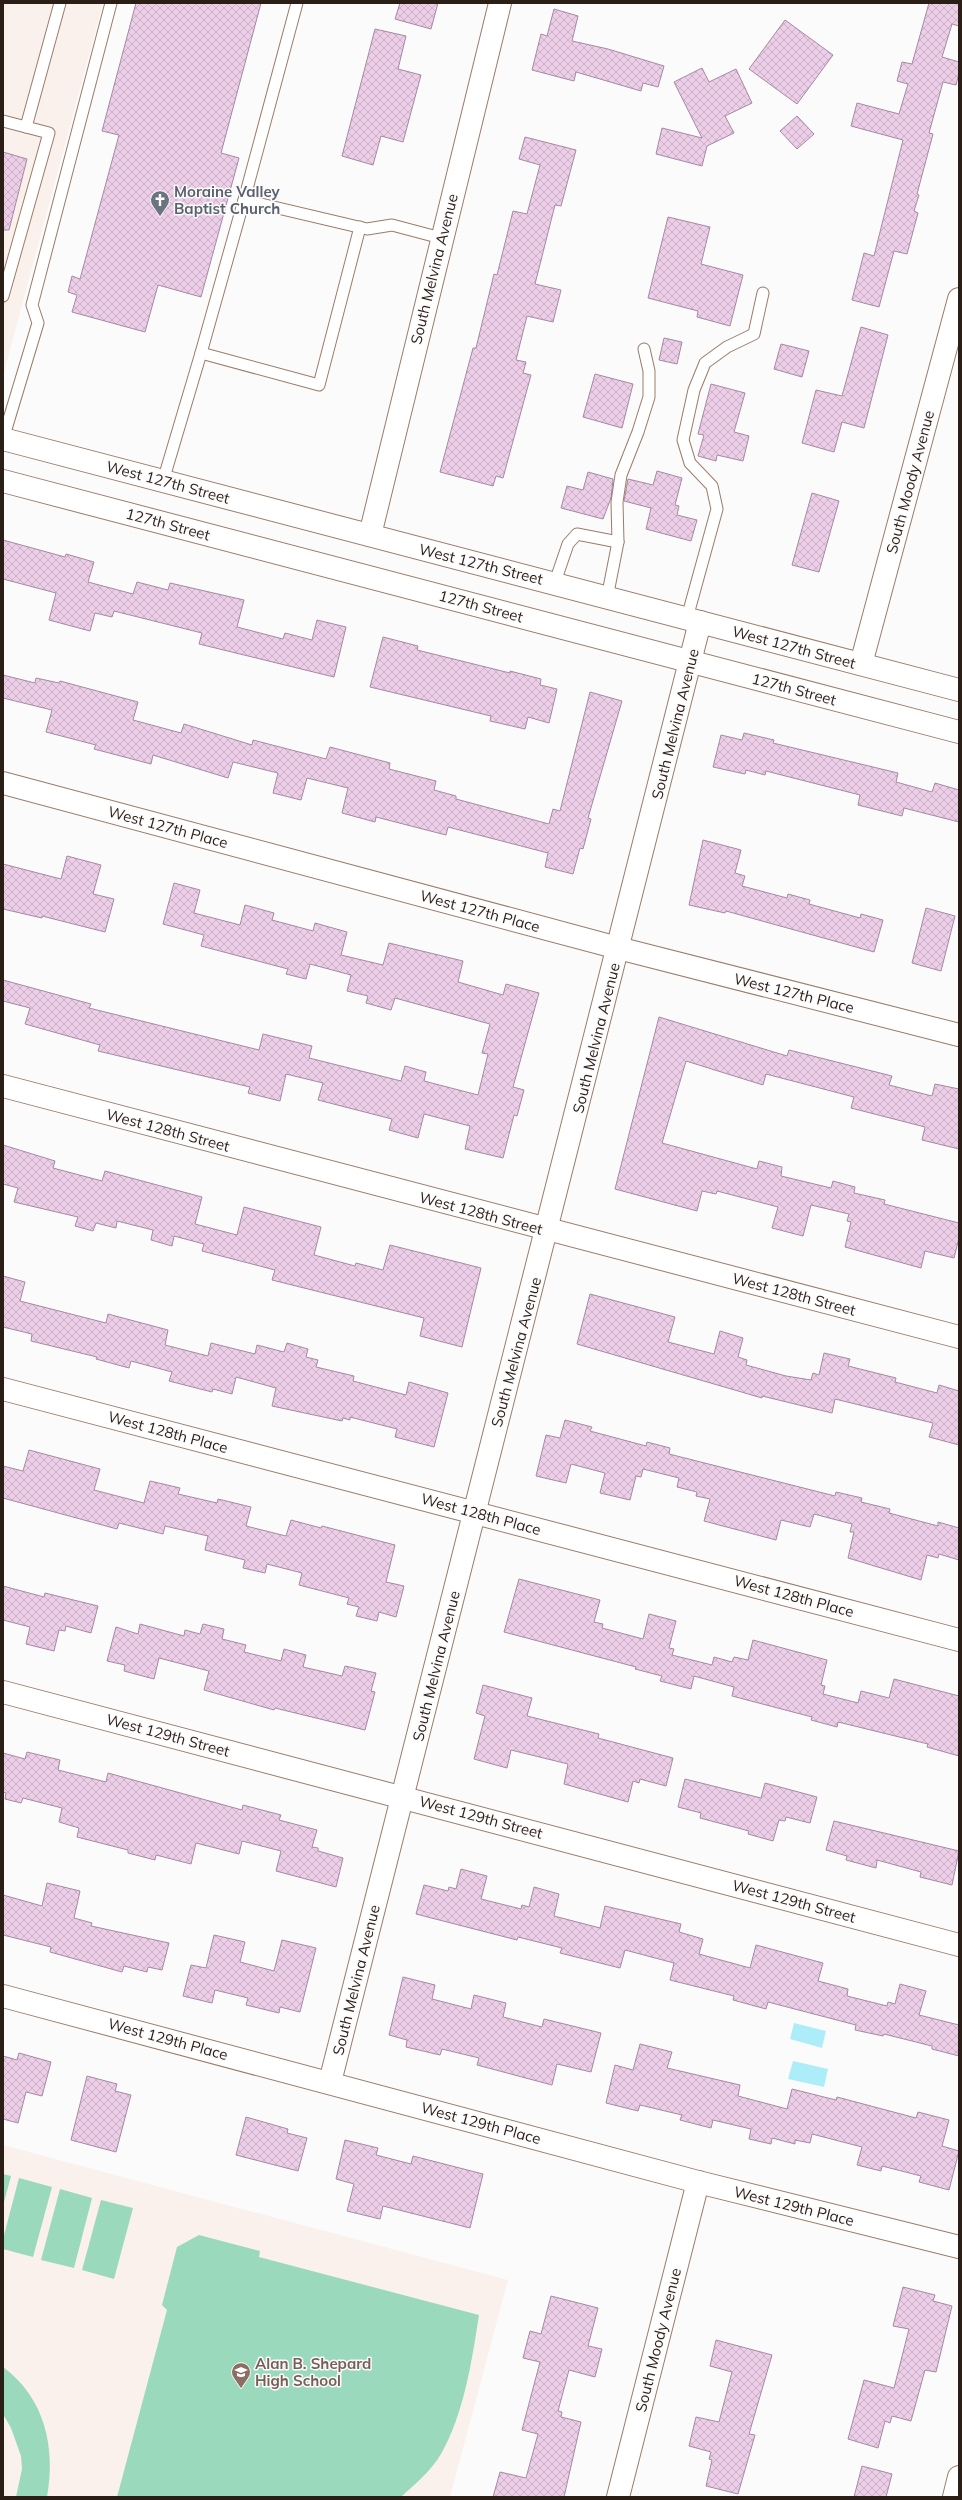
<svg xmlns="http://www.w3.org/2000/svg" width="962" height="2500" font-family="Mulish,sans-serif">
	<style>
		.built { fill: #faf1ec }
		.green { fill: #9ad9bc }
		.water { fill: #adedfa }
		.building { fill: url(#building-cross-hatch); stroke: #a589a2 }
		.lines { fill: none; stroke-linecap: round; stroke-linejoin: round }
		.service-casing { stroke: #9b7c68; stroke-width: 13 }
		.minor-casing { stroke: #9b7c68; stroke-width: 24 }
		.secondary-casing { stroke: #9b7c68; stroke-width: 24 }
		.service { stroke: #fff; stroke-width: 11 }
		.minor { stroke: #fff; stroke-width: 22 }
		.secondary { stroke: #fff; stroke-width: 22 }
		.labels { text-anchor: middle; dominant-baseline: central; stroke-width: 3; stroke-linejoin: round; paint-order: stroke }
		.worship-label { font-size: 15px; font-weight: bold; fill: #5b616d; stroke: #fbfbfb; text-anchor: start }
		.street-label { font-size: 15px; fill: #2b1e17; stroke: #fbfbfb }
		.education-label { font-size: 15px; font-weight: bold; fill: #785e54; stroke: #fbfbfb; text-anchor: start }
	</style>
	<defs>
		<pattern id="building-cross-hatch" width="8" height="8" patternUnits="userSpaceOnUse"><rect width="8" height="8" fill="#eccee8"/><path d="M0 0l8 8M0 8l8-8" fill="none" stroke="#cbb0c6"/></pattern>
	</defs>
	<rect width="100%" height="100%" fill="#fbfbfb"/>
	<g class="built">
		<polygon points="3,3 103,3 3,376"/>
		<polygon points="3,2145 508,2280 450,2497 3,2497"/>
	</g>
	<g class="green">
		<polygon points="3,2174 11,2176 3,2206"/>
		<polygon points="19,2178 52,2187 33,2257 3,2249 3,2239"/>
		<polygon points="60,2189 92,2198 74,2268 41,2260"/>
		<polygon points="101,2200 133,2208 114,2279 82,2270"/>
		<path d="M199,2235L260,2251L259,2257L479,2315C472,2360 464,2414 441,2454C431,2471 415,2484 401,2497H117L167,2310L162,2305L177,2247Z"/>
		<path d="M3,2367C45,2398 56,2448 47,2497H16L22,2469L21,2456L11,2428L3,2414Z"/>
	</g>
	<g class="water">
		<polygon points="794,2023 826,2031 822,2048 790,2039"/>
		<polygon points="793,2061 828,2069 824,2087 788,2079"/>
	</g>
	<g class="building">
		<polygon points="136,3 261,3 221,153 239,158 201,297 158,285 145,332 72,312 77,295 68,292 72,276 80,279 119,135 102,131"/>
		<polygon points="400,3 438,3 431,29 395,19"/>
		<polygon points="929,3 959,3 959,26 952,24 942,57 959,62 959,73 956,85 943,82 929,133 933,134 917,194 919,195 914,211 918,213 907,254 894,251 879,307 852,300 864,253 874,256 903,140 851,126 857,103 899,114 908,84 897,81 902,62 912,64"/>
		<polygon points="554,9 578,16 572,41 608,49 664,66 658,87 643,83 641,91 576,72 574,81 532,70 541,34 547,36"/>
		<polygon points="785,20 833,55 797,104 749,69"/>
		<polygon points="375,29 406,36 398,69 421,75 403,142 381,136 373,165 342,156"/>
		<polygon points="702,68 709,82 736,69 752,103 725,116 734,133 707,146 702,166 656,154 662,128 702,138 674,82"/>
		<polygon points="797,116 814,134 797,149 780,131"/>
		<polygon points="525,137 576,150 561,206 555,205 535,284 561,290 553,322 527,316 516,360 526,362 523,373 531,375 503,478 496,476 493,486 440,472 473,348 476,348 494,274 497,275 513,211 527,214 540,165 519,159"/>
		<polygon points="3,152 27,159 9,230 3,230"/>
		<polygon points="668,217 710,227 701,264 743,275 730,326 697,317 698,311 648,298"/>
		<polygon points="861,327 888,335 864,428 842,422 834,452 802,443 816,390 842,396"/>
		<polygon points="664,338 682,342 677,364 659,360"/>
		<polygon points="781,344 809,351 802,377 774,369"/>
		<polygon points="595,374 633,384 622,428 583,417"/>
		<polygon points="711,384 745,393 734,432 749,436 743,461 717,455 716,461 698,456 704,435 698,434"/>
		<polygon points="657,471 682,478 675,505 679,506 677,515 697,520 691,541 646,529 651,508 624,501 628,479 653,485"/>
		<polygon points="588,472 613,479 611,498 603,519 561,508 567,486 583,490"/>
		<polygon points="812,493 839,501 819,572 792,565"/>
		<polygon points="3,540 65,557 66,554 94,562 88,582 133,594 137,582 168,590 170,583 244,600 237,627 283,639 285,633 312,640 317,620 346,627 334,677 199,644 202,633 114,611 112,617 95,613 90,631 49,620 56,593 3,579"/>
		<polygon points="383,637 418,646 417,650 510,673 510,671 541,679 540,685 557,689 549,723 528,717 525,729 490,721 491,716 370,687"/>
		<polygon points="3,675 35,683 36,678 59,683 60,681 138,702 133,720 181,733 184,724 252,745 253,740 326,759 330,747 390,763 389,769 436,781 434,790 456,796 456,799 549,824 553,809 560,811 590,692 622,701 588,818 591,819 583,849 580,848 573,874 545,867 548,853 448,827 446,835 376,817 375,822 342,813 348,788 307,778 301,800 273,793 278,773 233,762 228,778 153,755 151,764 94,749 96,745 46,732 52,710 3,698"/>
		<polygon points="744,733 774,740 773,743 898,773 896,782 932,792 935,783 959,790 959,822 904,808 902,816 858,805 860,795 766,771 765,775 746,770 745,774 713,767 721,735 742,740"/>
		<polygon points="703,840 741,850 735,873 745,876 742,886 787,898 788,894 810,900 809,904 860,918 861,914 883,920 874,952 726,911 725,913 689,905"/>
		<polygon points="67,856 101,865 93,894 114,899 105,932 42,916 42,918 3,909 3,864 61,879"/>
		<polygon points="174,883 200,890 194,913 240,925 245,905 274,913 272,920 313,931 315,923 347,932 341,955 383,965 389,943 463,961 458,982 503,995 506,984 539,993 513,1087 524,1090 517,1116 514,1115 503,1158 465,1149 470,1126 424,1114 418,1138 389,1130 392,1119 318,1100 323,1083 286,1074 280,1101 248,1093 250,1087 98,1051 100,1045 25,1024 30,1008 3,1001 3,980 91,1004 89,1008 259,1050 263,1034 312,1046 309,1058 401,1081 405,1066 426,1072 424,1081 478,1095 488,1054 482,1053 490,1024 395,998 391,1010 366,1003 368,996 347,991 351,975 310,964 306,979 286,974 288,969 201,946 204,935 163,924"/>
		<polygon points="926,908 955,916 941,971 912,963"/>
		<polygon points="659,1017 787,1056 789,1050 892,1076 889,1085 932,1096 935,1084 959,1089 959,1149 922,1140 925,1127 851,1108 854,1097 766,1074 763,1085 686,1061 662,1143 757,1169 759,1161 782,1167 781,1176 831,1188 833,1181 855,1187 854,1193 885,1200 884,1204 959,1223 959,1238 954,1258 925,1251 921,1268 845,1247 851,1222 847,1221 849,1214 811,1205 803,1236 772,1228 778,1207 717,1191 716,1194 702,1191 697,1211 615,1189"/>
		<polygon points="3,1145 55,1161 53,1168 102,1181 105,1171 202,1197 195,1224 237,1235 244,1207 321,1227 314,1255 355,1266 356,1263 383,1270 390,1245 481,1268 462,1347 420,1336 424,1318 272,1280 275,1270 202,1251 204,1244 174,1236 172,1246 151,1240 153,1230 117,1221 116,1228 96,1223 93,1231 75,1226 78,1217 14,1202 18,1188 3,1184"/>
		<polygon points="3,1276 25,1282 20,1301 106,1323 108,1314 168,1330 165,1345 208,1356 211,1343 255,1354 257,1345 284,1352 287,1343 308,1349 306,1357 318,1360 316,1367 354,1376 353,1381 406,1395 409,1382 448,1393 434,1447 395,1437 397,1429 350,1417 350,1420 343,1418 342,1421 272,1406 276,1388 236,1377 232,1394 213,1389 212,1392 169,1381 172,1372 131,1361 129,1368 96,1359 97,1357 31,1341 32,1334 3,1327"/>
		<polygon points="590,1294 675,1317 668,1342 714,1354 720,1331 743,1338 738,1357 747,1360 746,1365 786,1376 811,1380 813,1373 819,1375 824,1353 850,1359 848,1366 896,1378 895,1382 937,1393 939,1385 959,1391 959,1445 929,1437 933,1423 835,1399 832,1413 762,1396 762,1398 577,1344"/>
		<polygon points="565,1420 592,1427 590,1431 646,1446 647,1442 670,1448 669,1454 835,1496 836,1492 862,1498 861,1502 890,1509 889,1513 938,1526 938,1522 959,1528 959,1560 939,1554 938,1558 927,1555 921,1580 848,1558 854,1532 850,1532 852,1524 814,1514 810,1527 781,1520 776,1540 704,1521 710,1499 696,1496 697,1492 677,1487 679,1478 643,1469 641,1477 636,1476 630,1500 600,1493 605,1473 571,1464 566,1483 536,1476 546,1435 560,1438"/>
		<polygon points="29,1450 100,1469 94,1490 144,1503 150,1481 180,1488 178,1494 217,1503 218,1499 251,1507 246,1526 286,1536 291,1520 321,1528 322,1526 395,1545 386,1582 404,1586 396,1617 379,1612 377,1621 356,1616 359,1607 347,1604 349,1598 299,1585 302,1573 267,1564 265,1573 243,1568 245,1560 205,1550 208,1536 165,1526 163,1534 119,1523 117,1529 3,1498 3,1466 23,1471"/>
		<polygon points="519,1579 600,1600 594,1622 603,1624 602,1628 643,1639 649,1614 676,1621 669,1648 674,1649 672,1655 712,1665 714,1657 732,1662 734,1657 748,1660 753,1640 827,1660 821,1685 825,1686 823,1694 858,1703 861,1691 889,1698 894,1679 959,1696 959,1756 927,1747 928,1744 838,1722 837,1727 811,1720 812,1717 732,1696 734,1687 694,1676 691,1689 660,1681 662,1676 635,1669 636,1667 504,1632"/>
		<polygon points="3,1586 44,1597 45,1593 98,1606 91,1633 66,1626 65,1631 59,1630 54,1651 26,1644 30,1627 3,1620"/>
		<polygon points="140,1624 184,1636 185,1630 200,1634 203,1624 224,1629 222,1639 246,1645 244,1652 281,1661 284,1649 306,1655 303,1667 342,1676 345,1666 376,1673 371,1691 375,1692 365,1730 275,1708 274,1710 204,1690 209,1671 159,1658 154,1679 124,1671 125,1665 107,1661 116,1627 138,1634"/>
		<polygon points="483,1685 532,1698 527,1716 599,1734 598,1738 673,1758 666,1786 640,1779 639,1783 633,1781 628,1802 564,1784 568,1764 511,1750 507,1768 474,1759 485,1716 476,1713"/>
		<polygon points="27,1752 60,1760 58,1770 106,1782 108,1773 242,1810 243,1805 281,1815 279,1820 317,1830 312,1847 318,1848 318,1851 343,1858 336,1887 276,1871 281,1851 242,1841 239,1854 196,1843 191,1864 156,1855 155,1860 128,1853 128,1850 77,1837 79,1828 59,1822 62,1808 23,1798 21,1803 5,1799 6,1793 3,1792 3,1753 25,1759"/>
		<polygon points="685,1779 761,1798 765,1783 817,1797 810,1823 786,1817 785,1821 779,1820 773,1841 748,1834 749,1831 700,1818 701,1813 678,1807"/>
		<polygon points="834,1821 959,1851 952,1885 920,1877 921,1872 877,1860 876,1868 846,1860 847,1856 826,1850"/>
		<polygon points="461,1869 487,1876 481,1899 521,1909 522,1905 529,1907 534,1887 559,1894 554,1916 600,1928 605,1906 681,1924 679,1932 703,1939 699,1954 750,1968 756,1945 823,1963 818,1981 848,1989 847,1996 887,2006 888,2002 895,2004 900,1984 926,1991 919,2015 959,2025 959,2056 932,2049 932,2046 884,2034 883,2036 855,2030 856,2025 768,2002 766,2009 733,2000 734,1996 670,1980 674,1963 625,1950 620,1968 560,1953 562,1948 518,1937 517,1940 416,1914 424,1885 448,1891 449,1887 456,1889"/>
		<polygon points="47,1883 80,1891 74,1918 92,1923 91,1926 169,1943 162,1970 148,1967 147,1972 124,1966 122,1972 50,1952 51,1947 3,1935 3,1895 42,1906"/>
		<polygon points="214,1935 245,1942 240,1962 274,1971 282,1940 316,1948 300,2012 280,2007 279,2013 246,2005 248,1998 215,1990 212,2003 183,1996 191,1965 206,1968"/>
		<polygon points="403,1977 435,1985 432,1999 471,2009 474,1995 506,2003 503,2017 542,2027 544,2019 601,2033 591,2072 557,2064 552,2085 477,2065 479,2058 442,2049 440,2055 406,2047 407,2040 389,2035"/>
		<polygon points="640,2044 672,2052 667,2068 740,2085 738,2096 787,2109 792,2089 836,2100 837,2097 916,2118 918,2112 949,2120 942,2146 959,2151 949,2190 919,2182 921,2176 882,2166 881,2171 857,2165 862,2147 812,2134 810,2143 795,2140 795,2144 772,2138 771,2144 749,2139 751,2129 713,2120 711,2128 680,2120 682,2115 640,2105 638,2111 606,2103 615,2065 633,2070"/>
		<polygon points="19,2053 51,2062 42,2096 26,2092 18,2123 3,2119 3,2056 17,2060"/>
		<polygon points="87,2076 117,2084 115,2091 131,2095 116,2152 71,2140"/>
		<polygon points="246,2117 288,2129 287,2133 307,2138 298,2171 236,2155"/>
		<polygon points="345,2140 378,2148 376,2155 411,2164 413,2156 483,2174 470,2228 383,2206 380,2219 347,2211 354,2184 336,2179"/>
		<polygon points="903,2287 935,2295 933,2301 952,2306 936,2372 925,2370 911,2421 892,2416 890,2423 885,2421 878,2448 848,2439 864,2380 894,2388 909,2329 893,2326"/>
		<polygon points="551,2296 598,2308 588,2346 602,2349 595,2377 569,2370 558,2411 562,2412 561,2417 581,2422 564,2497 493,2497 500,2472 526,2478 538,2434 522,2430 540,2362 523,2358 530,2331 541,2334"/>
		<polygon points="716,2340 772,2355 749,2434 755,2435 738,2494 706,2486 712,2460 709,2459 711,2452 689,2446 696,2417 719,2422 732,2372 710,2366"/>
		<polygon points="862,2466 892,2474 886,2497 854,2497"/>
	</g>
	<g class="lines">
		<g class="service-casing">
			<g id="service">
				<polyline points="297,3 244,200 367,229 392,225 441,238"/>
				<polyline points="3,121 49,133 3,296"/>
				<polyline points="26,127 60,3"/>
				<polyline points="244,200 201,353 319,385 360,227"/>
				<polyline points="3,439 38,323 32,305 111,3"/>
				<polyline points="163,481 201,353"/>
				<polyline points="555,582 568,544 577,534 618,542"/>
				<polyline points="607,598 618,542 617,502 621,475 638,432 649,397 649,371 644,349"/>
				<polyline points="687,618 717,509 712,486 690,463 683,440 694,390 705,363 727,347 754,334 763,293"/>
			</g>
		</g>
		<g class="minor-casing">
			<g id="minor">
				<polyline points="3,481 959,732"/>
				<polyline points="370,535 500,3"/>
				<polyline points="861,664 959,299"/>
				<polyline points="3,783 618,948 959,1035"/>
				<polyline points="3,1086 959,1337"/>
				<polyline points="3,1389 959,1640"/>
				<polyline points="3,1692 959,1945"/>
				<polyline points="3,1996 698,2182 959,2247"/>
				<polyline points="330,2082 700,622"/>
				<polyline points="618,2497 698,2182"/>
				<polyline points="954,2497 959,2477"/>
			</g>
		</g>
		<g class="secondary-casing">
			<polyline id="secondary" points="3,439 959,690"/>
		</g>
		<use href="#service" class="service"/>
		<use href="#minor" class="minor"/>
		<use href="#secondary" class="secondary"/>
	</g>
	<defs>
		<g id="church-pin" transform="scale(1)"><path d="M0 17L-7.5 6A9.5 9.5 0 1 1 7.5 6Z" fill="#6b7280" stroke="#fbfbfb"/><path d="M-1.2-6h2.4v3.5h3.3v2.4h-3.3V6h-2.4V-.1h-3.3v-2.4h3.3Z" fill="#fff"/></g>
		<g id="school-pin" transform="scale(1)"><path d="M0 17L-7.5 6A9.5 9.5 0 1 1 7.5 6Z" fill="#8d6e63" stroke="#fbfbfb"/><path d="M0-5L7-2L0 1L-7-2ZM-4 1L0 2.5L4 1V4Q0 6-4 4Z" fill="#fff"/></g>
	</defs>
	<g fill-rule="evenodd">
		<use href="#church-pin" x="160" y="200"/>
		<use href="#school-pin" x="241" y="2372"/>
	</g>
	<g class="labels">
		<g class="worship-label">
			<text x="174" y="191">Moraine Valley<tspan x="174" dy="17">Baptist Church</tspan></text>
		</g>
		<g class="street-label">
			<text transform="translate(434 269) rotate(-76)">South Melvina Avenue</text>
			<text transform="translate(168 482) rotate(15)">West 127th Street</text>
			<text transform="translate(910 482) rotate(-75)">South Moody Avenue</text>
			<text transform="translate(168 524) rotate(15)">127th Street</text>
			<text transform="translate(481 564) rotate(14)">West 127th Street</text>
			<text transform="translate(481 606) rotate(15)">127th Street</text>
			<text transform="translate(794 647) rotate(15)">West 127th Street</text>
			<text transform="translate(794 689) rotate(15)">127th Street</text>
			<text transform="translate(675 724) rotate(-76)">South Melvina Avenue</text>
			<text transform="translate(168 827) rotate(15)">West 127th Place</text>
			<text transform="translate(480 911) rotate(15)">West 127th Place</text>
			<text transform="translate(794 993) rotate(14)">West 127th Place</text>
			<text transform="translate(596 1038) rotate(-76)">South Melvina Avenue</text>
			<text transform="translate(168 1130) rotate(15)">West 128th Street</text>
			<text transform="translate(481 1213) rotate(15)">West 128th Street</text>
			<text transform="translate(794 1294) rotate(15)">West 128th Street</text>
			<text transform="translate(516 1352) rotate(-75)">South Melvina Avenue</text>
			<text transform="translate(168 1432) rotate(15)">West 128th Place</text>
			<text transform="translate(481 1514) rotate(15)">West 128th Place</text>
			<text transform="translate(794 1596) rotate(15)">West 128th Place</text>
			<text transform="translate(436 1666) rotate(-76)">South Melvina Avenue</text>
			<text transform="translate(168 1735) rotate(15)">West 129th Street</text>
			<text transform="translate(481 1817) rotate(15)">West 129th Street</text>
			<text transform="translate(794 1901) rotate(15)">West 129th Street</text>
			<text transform="translate(356 1980) rotate(-76)">South Melvina Avenue</text>
			<text transform="translate(168 2039) rotate(15)">West 129th Place</text>
			<text transform="translate(481 2123) rotate(15)">West 129th Place</text>
			<text transform="translate(794 2206) rotate(14)">West 129th Place</text>
			<text transform="translate(658 2340) rotate(-76)">South Moody Avenue</text>
		</g>
		<g class="education-label">
			<text x="255" y="2363">Alan B. Shepard<tspan x="255" dy="17">High School</tspan></text>
		</g>
	</g>
	<rect width="962" height="2500" fill="none" stroke="#2b1e17" stroke-width="8"/>
</svg>
